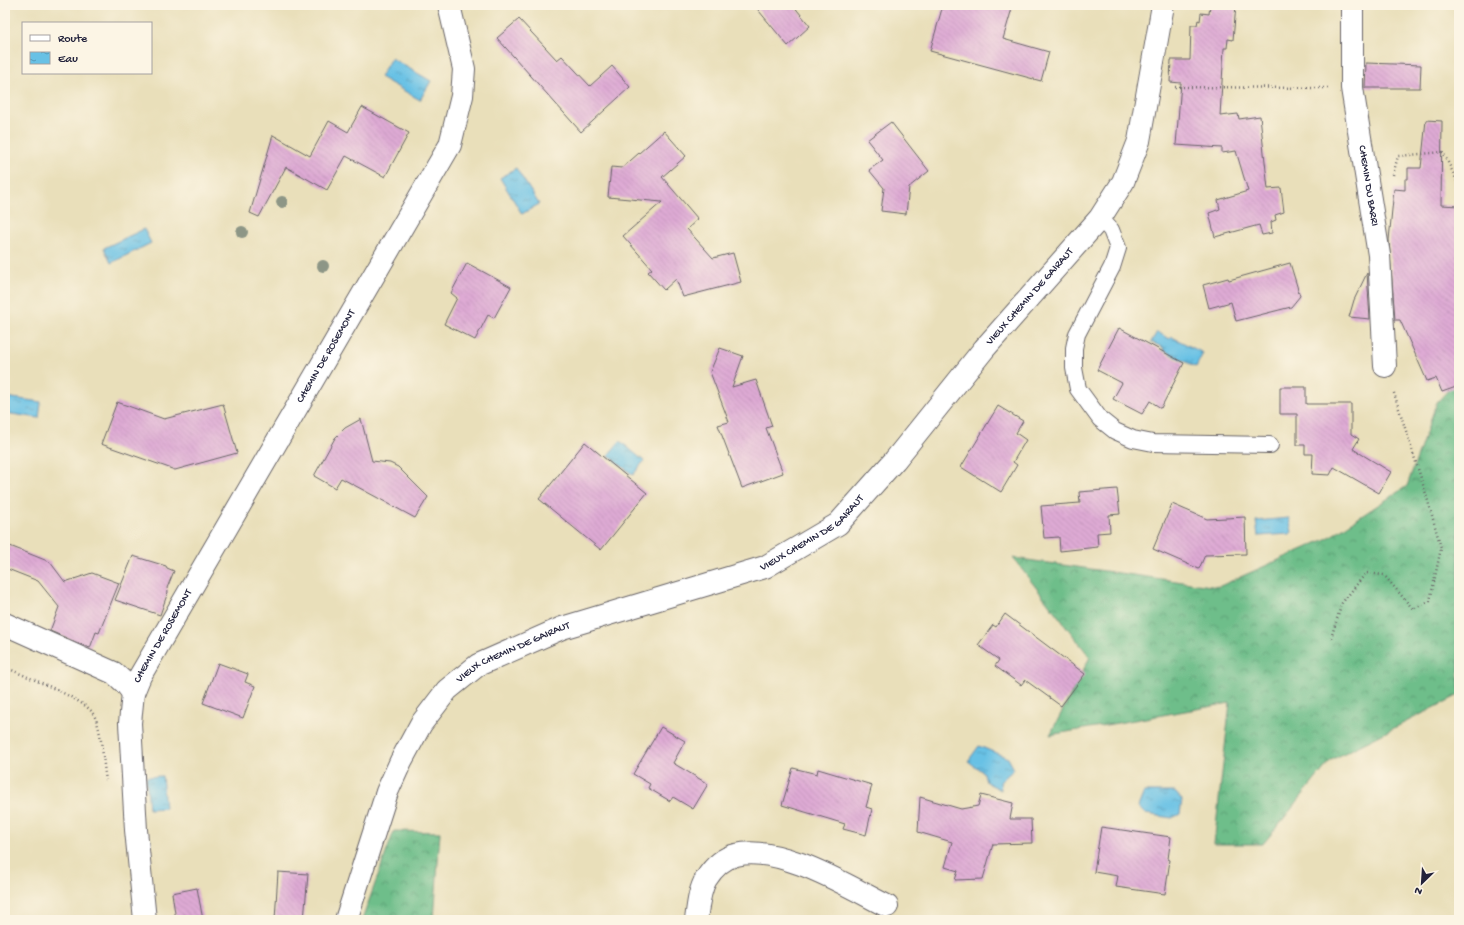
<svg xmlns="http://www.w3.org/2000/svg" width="1464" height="925" font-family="'Gochi Hand',sans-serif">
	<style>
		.forest { fill: url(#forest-crowns); stroke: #487062 }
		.water { fill: url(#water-ripples); stroke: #457290 }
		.building { fill: url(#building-back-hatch) }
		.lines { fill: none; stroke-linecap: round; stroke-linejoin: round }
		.service-casing { stroke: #686467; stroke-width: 18 }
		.minor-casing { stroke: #686467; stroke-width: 24 }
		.path { stroke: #686467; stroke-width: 2.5; stroke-dasharray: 1 3; stroke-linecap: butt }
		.service { stroke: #fff; stroke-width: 16 }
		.minor { stroke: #fff; stroke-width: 22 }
		.tree { fill: #8d9686 }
		.labels { text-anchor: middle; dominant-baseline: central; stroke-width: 3.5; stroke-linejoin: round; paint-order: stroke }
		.street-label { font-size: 11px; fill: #22223b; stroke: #fcf5e5 }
	</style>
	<defs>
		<pattern id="forest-crowns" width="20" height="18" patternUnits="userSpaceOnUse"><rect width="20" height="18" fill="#6ebe8a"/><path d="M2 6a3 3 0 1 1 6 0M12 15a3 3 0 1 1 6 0" fill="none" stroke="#5a9a72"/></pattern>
		<pattern id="water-ripples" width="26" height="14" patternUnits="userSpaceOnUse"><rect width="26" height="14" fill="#68c1e5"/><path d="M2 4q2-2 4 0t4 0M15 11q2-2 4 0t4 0" fill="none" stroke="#559cbb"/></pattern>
		<pattern id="building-back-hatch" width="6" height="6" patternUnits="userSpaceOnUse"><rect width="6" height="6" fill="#deaad4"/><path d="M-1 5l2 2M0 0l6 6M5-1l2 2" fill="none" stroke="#be92b7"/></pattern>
	</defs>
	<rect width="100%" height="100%" fill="#fcf5e5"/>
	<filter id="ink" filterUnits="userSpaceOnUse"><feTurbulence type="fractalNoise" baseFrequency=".025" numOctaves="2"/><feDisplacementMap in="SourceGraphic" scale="8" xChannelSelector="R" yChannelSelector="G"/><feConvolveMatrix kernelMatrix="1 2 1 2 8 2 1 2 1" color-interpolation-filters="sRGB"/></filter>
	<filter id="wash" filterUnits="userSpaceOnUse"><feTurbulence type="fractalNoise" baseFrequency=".012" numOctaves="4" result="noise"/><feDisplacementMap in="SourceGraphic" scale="16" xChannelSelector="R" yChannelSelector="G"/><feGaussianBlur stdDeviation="0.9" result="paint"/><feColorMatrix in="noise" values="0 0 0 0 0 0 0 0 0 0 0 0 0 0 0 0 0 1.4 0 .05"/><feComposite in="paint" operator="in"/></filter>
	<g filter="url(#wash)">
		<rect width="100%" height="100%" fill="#e9dfba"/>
		<g class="forest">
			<polygon points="1459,379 1459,695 1331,760 1263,844 1214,844 1230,703 1050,735 1090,657 1013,558 1218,587 1328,538 1407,486 1437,402"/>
			<polygon points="394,831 440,832 434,920 362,920"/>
		</g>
		<g class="water">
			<polygon points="391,58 431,81 420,100 380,77"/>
			<polygon points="516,168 539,204 522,214 500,178"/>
			<polygon points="144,229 151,243 111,263 104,248"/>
			<polygon points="1157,332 1170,339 1172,337 1203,353 1196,367 1163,350 1164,348 1151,342"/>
			<polygon points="5,397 41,402 39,418 5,413"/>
			<polygon points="620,441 644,461 633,475 608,455"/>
			<polygon points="1289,518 1292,532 1290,534 1258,536 1256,521"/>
			<polygon points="979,746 1008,758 1014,769 1000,782 1001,790 986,782 984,773 968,761"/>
			<polygon points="162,776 165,808 149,809 146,777"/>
			<polygon points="1144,792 1175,792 1182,800 1180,814 1172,818 1145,814 1138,807"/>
		</g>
		<g id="blocks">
			<g class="building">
				<polygon points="754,5 793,5 810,26 788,46"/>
				<polygon points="943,5 1013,5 1003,39 1049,52 1041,81 930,51"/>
				<polygon points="1210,5 1236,5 1233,40 1228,39 1227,48 1224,48 1220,116 1238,114 1239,119 1260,116 1268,189 1281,188 1284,212 1275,215 1276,220 1271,222 1272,233 1262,235 1259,225 1215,237 1209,213 1220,209 1218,200 1248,191 1236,151 1222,153 1222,148 1176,145 1181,83 1170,82 1171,60 1190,60 1191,25 1197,25 1198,20 1200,21 1201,13 1209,14"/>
				<polygon points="519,19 557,60 562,56 590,86 612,66 630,87 581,132 497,38"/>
				<polygon points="1366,63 1421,65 1420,88 1365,88"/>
				<polygon points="362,107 409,133 385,177 346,156 327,190 286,167 259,217 250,213 273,135 310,156 329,121 348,132"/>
				<polygon points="1426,120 1442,121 1441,205 1459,206 1459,386 1442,392 1436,378 1427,381 1400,320 1395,320 1389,240 1394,189 1405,190 1405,179 1408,179 1408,168 1421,168"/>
				<polygon points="891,122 929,171 909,187 906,214 881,211 884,188 869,170 883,160 867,140"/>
				<polygon points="664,131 686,156 662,177 698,219 687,229 713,258 733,253 741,282 683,297 676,279 664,290 648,272 652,269 623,236 662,202 608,197 611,167 622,168"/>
				<polygon points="467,263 511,287 494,318 488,315 475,340 444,324 457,298 451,293"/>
				<polygon points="1290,263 1300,296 1291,307 1236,321 1231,302 1209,308 1203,285 1228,278 1229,280"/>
				<polygon points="1367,273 1370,319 1349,317 1354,300"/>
				<polygon points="1119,328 1184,363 1161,408 1150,401 1142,414 1113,399 1122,383 1097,370"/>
				<polygon points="720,348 743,356 732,387 756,380 772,426 766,428 783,473 742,488 718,425 729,422 710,372"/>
				<polygon points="1280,387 1306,387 1306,404 1351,404 1351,434 1359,439 1353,449 1391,472 1379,493 1334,467 1330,475 1312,474 1313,454 1305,454 1305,445 1297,445 1297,414 1280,414"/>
				<polygon points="117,402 164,419 223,404 237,453 175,470 101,444"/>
				<polygon points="998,406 1023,421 1016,433 1026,440 1013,462 1017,465 1001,492 961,467"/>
				<polygon points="361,419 372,461 390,463 398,467 428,497 415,518 341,478 335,488 314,476 335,438 345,428"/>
				<polygon points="585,442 647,493 601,550 539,499"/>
				<polygon points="1117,489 1120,514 1109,515 1110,532 1097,533 1098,547 1060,551 1059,537 1044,538 1041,506 1080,503 1079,492"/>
				<polygon points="1172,504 1207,519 1245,517 1246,554 1205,555 1199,569 1153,549"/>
				<polygon points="5,544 50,562 65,582 92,573 119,583 99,633 96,632 90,648 50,631 59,607 38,581 5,568"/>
				<polygon points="133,556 166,566 167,568 174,571 167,588 168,592 160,615 115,600"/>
				<polygon points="1005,614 1085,674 1061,706 1025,680 1021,685 995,666 999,660 978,645 993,625 996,627"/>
				<polygon points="218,663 248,674 245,682 255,686 243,718 203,703"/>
				<polygon points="661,727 685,741 673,763 708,784 693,809 673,797 670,801 648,788 650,784 633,774"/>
				<polygon points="793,768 817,774 818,769 872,785 866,807 872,809 866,835 843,829 845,824 782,805"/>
				<polygon points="981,795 1013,803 1010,819 1031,819 1032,843 993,844 983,879 955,880 958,871 945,867 952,842 918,832 920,797 961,809 978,806"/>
				<polygon points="1101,827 1171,837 1168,859 1170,860 1165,894 1116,887 1118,876 1094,872"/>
				<polygon points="278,872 308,874 304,920 275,920"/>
				<polygon points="197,888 203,920 176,920 172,893"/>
			</g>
		</g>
	</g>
	<g filter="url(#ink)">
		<use href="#blocks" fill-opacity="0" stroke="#686467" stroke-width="1"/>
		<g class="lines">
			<g class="service-casing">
				<polyline id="service" points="1100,218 1111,230 1118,248 1112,267 1077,334 1074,348 1074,368 1078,389 1100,419 1115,431 1133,439 1153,443 1270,445"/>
			</g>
			<g class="minor-casing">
				<g id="minor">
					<path id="s1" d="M1352,5V88L1379,255L1385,366"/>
					<polyline points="5,624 114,673 126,684 133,693"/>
					<path id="s2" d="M145,920L136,830L130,723L133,693L140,676L450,145L462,96L464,69L449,5"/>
					<path id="s3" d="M346,920L387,792L401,761L421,724L447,690L478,665L562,628L765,567L838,524L895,460L984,349L1100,218L1123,182L1139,141L1163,5"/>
					<path d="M696,920C698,906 699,891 706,879C713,868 723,858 736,855C780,844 849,887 887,906"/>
				</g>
			</g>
			<g class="path">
				<polyline points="1175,87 1328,88"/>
				<polyline points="1393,175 1398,156 1443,152 1459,185"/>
				<polyline points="1331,638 1342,603 1366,573 1384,575 1413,609 1430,601 1441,548 1426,494 1393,390"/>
				<path d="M5,667C24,676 80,697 92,712C102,725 103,764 106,780"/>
			</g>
			<use href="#service" class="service"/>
			<use href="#minor" class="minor"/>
		</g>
		<g class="tree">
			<circle cx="282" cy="202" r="6"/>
			<circle cx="242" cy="232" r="6"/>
			<circle cx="323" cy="266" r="6"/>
		</g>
	</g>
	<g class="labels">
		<g class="street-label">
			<text stroke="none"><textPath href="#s1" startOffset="182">CHEMIN DU BARRI</textPath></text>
			<text stroke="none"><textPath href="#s3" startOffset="979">VIEUX CHEMIN DE GAIRAUT</textPath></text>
			<text stroke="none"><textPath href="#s2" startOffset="616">CHEMIN DE ROSEMONT</textPath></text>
			<text stroke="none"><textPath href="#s3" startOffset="655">VIEUX CHEMIN DE GAIRAUT</textPath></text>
			<text stroke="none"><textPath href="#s2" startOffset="292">CHEMIN DE ROSEMONT</textPath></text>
			<text stroke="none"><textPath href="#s3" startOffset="330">VIEUX CHEMIN DE GAIRAUT</textPath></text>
		</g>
	</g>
	<rect width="1464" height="925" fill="none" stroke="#fcf5e5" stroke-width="20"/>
	<rect x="22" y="22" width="130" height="52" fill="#fcf5e5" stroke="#a5a1a1"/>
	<rect x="30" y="35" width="20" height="6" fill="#ffffff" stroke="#a5a1a1"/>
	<text x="58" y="42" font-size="12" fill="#22223b">Route</text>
	<rect x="30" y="52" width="20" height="12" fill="url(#water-ripples)" stroke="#a5a1a1"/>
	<text x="58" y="62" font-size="12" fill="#22223b">Eau</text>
	<g transform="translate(1422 883) rotate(205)" stroke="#fcf5e5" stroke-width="3" paint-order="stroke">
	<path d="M0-3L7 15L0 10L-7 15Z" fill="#22223b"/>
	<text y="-6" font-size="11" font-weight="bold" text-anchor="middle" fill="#22223b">N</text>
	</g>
</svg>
